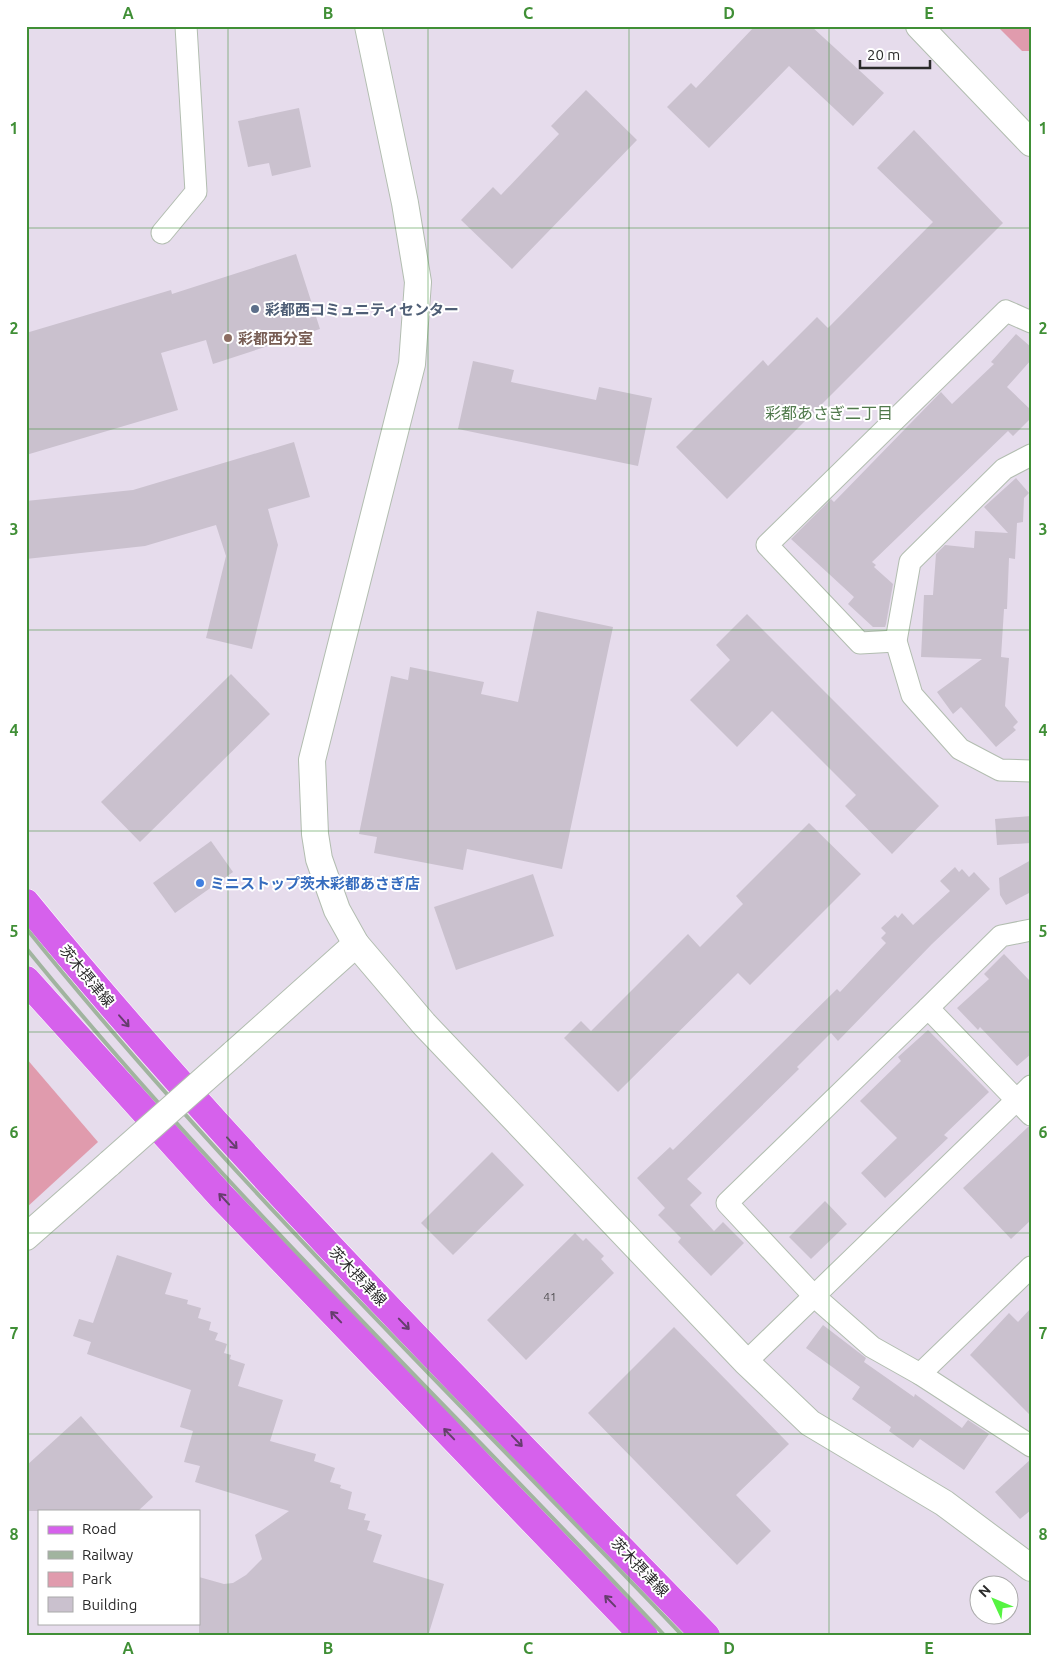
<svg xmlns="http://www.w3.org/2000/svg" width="1057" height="1662" font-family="Ubuntu,'Noto Sans JP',sans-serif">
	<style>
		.green { fill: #e09bad }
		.building { fill: #cac1ce }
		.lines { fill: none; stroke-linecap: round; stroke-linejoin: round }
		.minor-casing { stroke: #b2bdb0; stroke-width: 23 }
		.tertiary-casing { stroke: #b2bdb0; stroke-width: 28 }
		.primary-casing { stroke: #fff; stroke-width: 29 }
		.minor { stroke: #fff; stroke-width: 21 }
		.tertiary { stroke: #fff; stroke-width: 26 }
		.primary { stroke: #d661ec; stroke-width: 28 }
		.rail { stroke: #a1b49f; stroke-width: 4 }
		.tertiary-bridge-casing { stroke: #b2bdb0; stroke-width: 28; stroke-linecap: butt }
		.tertiary-bridge { stroke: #fff; stroke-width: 26 }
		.oneway { stroke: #663d6e }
		.grid { fill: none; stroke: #408f36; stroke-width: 1; stroke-opacity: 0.55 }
		.service-dot { fill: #5c6f8a; stroke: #fff; stroke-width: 2 }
		.education-dot { fill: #8d6e63; stroke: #fff; stroke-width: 2 }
		.shop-dot { fill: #3f7fe0; stroke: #fff; stroke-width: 2 }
		.labels { text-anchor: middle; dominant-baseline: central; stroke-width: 4; stroke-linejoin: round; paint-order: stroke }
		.number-label { font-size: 12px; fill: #525053 }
		.service-label { font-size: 15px; font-weight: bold; fill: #4e5e75; stroke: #fff; text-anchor: start }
		.education-label { font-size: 15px; font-weight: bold; fill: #785e54; stroke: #fff; text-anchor: start }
		.shop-label { font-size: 15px; font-weight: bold; fill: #366cbe; stroke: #fff; text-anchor: start }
		.street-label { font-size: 15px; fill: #2a2a2a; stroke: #fff }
		.neighbourhood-label { font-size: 16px; fill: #50794c; stroke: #fff }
		.neatline { fill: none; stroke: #408f36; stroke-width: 2 }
		.grid-label { font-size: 16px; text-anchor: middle; font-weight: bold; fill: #408f36 }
	</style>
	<rect width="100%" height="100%" fill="#e6dcec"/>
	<g class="green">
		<polygon points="997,26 1031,26 1031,51 1022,51"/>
		<polygon points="26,1058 98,1142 26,1208"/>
	</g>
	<g class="building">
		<polygon points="755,26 811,26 884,93 853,126 789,66 709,148 667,107 691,83 696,88"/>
		<polygon points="586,90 637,140 512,269 461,220 493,187 501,195 559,134 551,126"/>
		<polygon points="299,108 311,167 272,176 269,163 248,167 238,121"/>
		<polygon points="914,130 1003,223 727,499 676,447 763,360 768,366 817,317 828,328 933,222 877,168"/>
		<polygon points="296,254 320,329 213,364 206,340 161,353 178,410 26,455 26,333 171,290 172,294"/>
		<polygon points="1016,334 1031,347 1031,360 1007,387 1031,410 1031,418 1013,436 1008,431 872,562 876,565 874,567 893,584 886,624 885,627 873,627 848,604 854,597 791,539 831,499 834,502 941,392 952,404 994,364 991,362"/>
		<polygon points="473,361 514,370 511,382 596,400 599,387 652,398 638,466 458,429"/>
		<polygon points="294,442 310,497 268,509 278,545 252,649 206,638 226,556 216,525 145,546 26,559 26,501 133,490"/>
		<polygon points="1016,478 1029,493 1024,498 1023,522 1017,523 1015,559 1009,558 1007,609 1004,609 1001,657 1009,658 1005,706 1018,722 1013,727 1016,730 996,747 961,707 953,714 937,692 982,659 921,657 924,595 933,595 936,554 945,545 974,548 975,531 1008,533 984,507"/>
		<polygon points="537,611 613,627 562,869 467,849 463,870 374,853 377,837 359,834 391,676 408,680 410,667 484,682 481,694 518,702"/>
		<polygon points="747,614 939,806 892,854 845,806 856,795 772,711 737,747 690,700 730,660 716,645"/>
		<polygon points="231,674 270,714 140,842 101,802"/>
		<polygon points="1031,816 1031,843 997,845 995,819"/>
		<polygon points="809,823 861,874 750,985 738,973 618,1092 564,1038 581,1021 591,1031 688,934 700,947 743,904 736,896"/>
		<polygon points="211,841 233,872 175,913 153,883"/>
		<polygon points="1031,860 1031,892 1006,905 1000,895 999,878"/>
		<polygon points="955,867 959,872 962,869 969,877 974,872 990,889 932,944 838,1041 831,1033 797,1067 799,1069 687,1179 702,1193 690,1205 714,1231 723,1222 744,1243 711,1276 678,1242 681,1238 658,1215 665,1208 637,1178 670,1147 673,1150 837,989 840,992 886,943 881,938 886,933 881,928 895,915 898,918 902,913 913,925 950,891 940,881"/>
		<polygon points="533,874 554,936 456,970 434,907"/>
		<polygon points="1004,954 1031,982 1031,1054 1017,1066 980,1027 978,1030 957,1008 989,979 984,974"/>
		<polygon points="928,1030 989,1092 944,1135 948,1138 885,1198 861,1173 897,1138 860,1101 901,1061 898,1057"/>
		<polygon points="1028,1127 1031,1127 1031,1220 1011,1239 963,1188"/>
		<polygon points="492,1152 524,1185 453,1255 421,1223"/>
		<polygon points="825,1201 847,1224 811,1259 789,1237"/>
		<polygon points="575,1233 583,1241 586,1238 604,1256 601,1259 614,1273 526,1360 487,1320"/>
		<polygon points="117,1255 172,1273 165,1294 188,1300 187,1304 201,1308 198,1318 211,1322 209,1330 218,1333 215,1340 227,1344 224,1353 231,1355 230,1359 245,1364 238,1386 283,1400 270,1441 316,1454 314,1461 335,1468 330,1482 341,1485 340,1488 352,1492 348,1509 366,1514 364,1520 370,1521 367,1530 382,1535 373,1562 444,1584 428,1636 199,1636 199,1577 224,1584 233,1583 246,1575 262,1559 255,1535 289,1511 195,1482 200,1466 184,1462 193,1431 180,1427 191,1390 87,1354 91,1342 73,1336 79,1319 93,1323"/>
		<polygon points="1031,1308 1031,1416 970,1355 1009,1313 1018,1322"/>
		<polygon points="823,1325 866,1358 864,1362 914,1397 915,1394 962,1428 968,1420 989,1434 964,1470 920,1439 913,1448 889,1431 891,1427 852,1399 860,1387 806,1348"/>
		<polygon points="674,1327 789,1444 736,1495 771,1531 737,1565 588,1413"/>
		<polygon points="81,1416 153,1497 138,1511 26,1511 26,1466"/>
		<polygon points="1031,1459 1031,1510 1020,1519 995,1492"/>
	</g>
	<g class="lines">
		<g class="minor-casing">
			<g id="minor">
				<polyline points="162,233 196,192 186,26"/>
				<polyline points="1031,455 1004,469 910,562 896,641 912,695 960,749 1000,770 1031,771"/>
				<polyline points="896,641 860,643 767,545 1006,311 1031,322"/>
				<polyline points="928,1008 1001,936 1031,930"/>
				<polyline points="1031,1115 928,1008 727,1203 814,1296 872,1347 920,1374 1031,1446"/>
				<polyline points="746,1362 1031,1086"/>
				<polyline points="920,1374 1031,1267"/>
			</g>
		</g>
		<g class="tertiary-casing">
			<g id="tertiary">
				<polyline points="368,26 405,203 418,282 412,364 312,760 315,834 319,859 337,910 356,944 424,1024 746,1362 810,1423 944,1503 1031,1568"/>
				<polyline points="919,26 1031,143"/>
				<polyline points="233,1054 356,944"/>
				<polyline points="26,1237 110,1163"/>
			</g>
		</g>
		<g class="primary-casing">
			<g id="primary">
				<path d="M26,903C237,1161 474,1397 706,1636"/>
				<polyline points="26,980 221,1196 644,1636"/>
			</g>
		</g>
		<use href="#minor" class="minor"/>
		<use href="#tertiary" class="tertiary"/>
		<use href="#primary" class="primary"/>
		<g class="rail">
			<path d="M26,928C228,1179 461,1403 683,1636"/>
			<path d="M26,948C224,1192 451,1407 665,1636"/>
		</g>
		<g class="tertiary-bridge-casing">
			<polyline id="tertiary-bridge" points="110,1163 233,1054"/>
		</g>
		<use href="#tertiary-bridge" class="tertiary-bridge"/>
	</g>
	<defs><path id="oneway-shaft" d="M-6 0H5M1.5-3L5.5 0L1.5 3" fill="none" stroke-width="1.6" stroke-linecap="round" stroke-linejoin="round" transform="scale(1.25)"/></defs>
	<g class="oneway">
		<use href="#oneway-shaft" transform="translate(124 1021) rotate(49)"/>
		<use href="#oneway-shaft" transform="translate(232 1143) rotate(48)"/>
		<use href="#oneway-shaft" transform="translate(224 1199) rotate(-133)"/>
		<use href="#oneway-shaft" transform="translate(336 1317) rotate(-134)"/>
		<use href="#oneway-shaft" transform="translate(404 1324) rotate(46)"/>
		<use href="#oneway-shaft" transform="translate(449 1434) rotate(-134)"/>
		<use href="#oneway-shaft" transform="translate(517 1441) rotate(46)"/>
		<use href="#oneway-shaft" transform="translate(610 1601) rotate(-134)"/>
	</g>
	<path class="grid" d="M228,26V1636M428,26V1636M629,26V1636M829,26V1636M26,228H1031M26,429H1031M26,630H1031M26,831H1031M26,1032H1031M26,1233H1031M26,1434H1031"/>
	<circle class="service-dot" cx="255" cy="309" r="5"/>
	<circle class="education-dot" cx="228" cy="338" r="5"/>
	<circle class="shop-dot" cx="200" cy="883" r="5"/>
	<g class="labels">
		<g class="number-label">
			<text x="550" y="1296">41</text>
		</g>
		<g class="service-label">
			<text x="265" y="309">彩都西コミュニティセンター</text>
		</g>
		<g class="education-label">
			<text x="238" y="338">彩都西分室</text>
		</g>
		<g class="shop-label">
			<text x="210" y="883">ミニストップ茨木彩都あさぎ店</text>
		</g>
		<g class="street-label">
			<text transform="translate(87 976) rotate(50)">茨木摂津線</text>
			<text transform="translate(358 1276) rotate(46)">茨木摂津線</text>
			<text transform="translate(640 1567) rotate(46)">茨木摂津線</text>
		</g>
		<g class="neighbourhood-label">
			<text x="829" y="413">彩都あさぎ二丁目</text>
		</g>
	</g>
	<rect width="1057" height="1662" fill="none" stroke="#ffffff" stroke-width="55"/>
	<rect x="38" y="1510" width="162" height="115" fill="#ffffff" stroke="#aaaaaa"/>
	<rect x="48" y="1526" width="25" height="8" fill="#d661ec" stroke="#aaaaaa"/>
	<text x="82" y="1534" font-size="15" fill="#2a2a2a">Road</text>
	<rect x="48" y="1551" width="25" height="8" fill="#a1b49f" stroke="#aaaaaa"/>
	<text x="82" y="1560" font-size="15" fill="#2a2a2a">Railway</text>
	<rect x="48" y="1572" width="25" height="15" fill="#e09bad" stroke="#aaaaaa"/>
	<text x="82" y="1584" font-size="15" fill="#2a2a2a">Park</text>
	<rect x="48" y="1597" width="25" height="15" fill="#cac1ce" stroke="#aaaaaa"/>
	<text x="82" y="1610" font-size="15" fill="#2a2a2a">Building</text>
	<g transform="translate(994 1600) rotate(314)"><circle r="24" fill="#ffffff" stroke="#aaaaaa"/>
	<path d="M0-4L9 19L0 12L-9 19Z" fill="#55f441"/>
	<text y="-8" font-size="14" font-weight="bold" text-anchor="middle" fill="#2a2a2a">N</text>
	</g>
	<path d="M860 60v8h70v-8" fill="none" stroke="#2a2a2a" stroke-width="2.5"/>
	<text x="867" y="60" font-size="15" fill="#2a2a2a" stroke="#ffffff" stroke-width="4" paint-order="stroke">20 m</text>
	<rect x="28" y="28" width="1002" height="1606" class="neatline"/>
	<g class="grid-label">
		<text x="128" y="19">A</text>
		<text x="328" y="19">B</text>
		<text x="528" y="19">C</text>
		<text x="729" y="19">D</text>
		<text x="929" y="19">E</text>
		<text x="14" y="134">1</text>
		<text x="1043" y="134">1</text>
		<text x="14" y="334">2</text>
		<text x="1043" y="334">2</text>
		<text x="14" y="535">3</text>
		<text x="1043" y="535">3</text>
		<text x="14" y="736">4</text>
		<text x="1043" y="736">4</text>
		<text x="14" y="937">5</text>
		<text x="1043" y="937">5</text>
		<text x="14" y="1138">6</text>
		<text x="1043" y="1138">6</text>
		<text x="14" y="1339">7</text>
		<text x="1043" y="1339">7</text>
		<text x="14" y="1540">8</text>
		<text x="1043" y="1540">8</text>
		<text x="128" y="1654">A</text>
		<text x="328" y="1654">B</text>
		<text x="528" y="1654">C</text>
		<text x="729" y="1654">D</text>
		<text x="929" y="1654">E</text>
	</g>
</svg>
